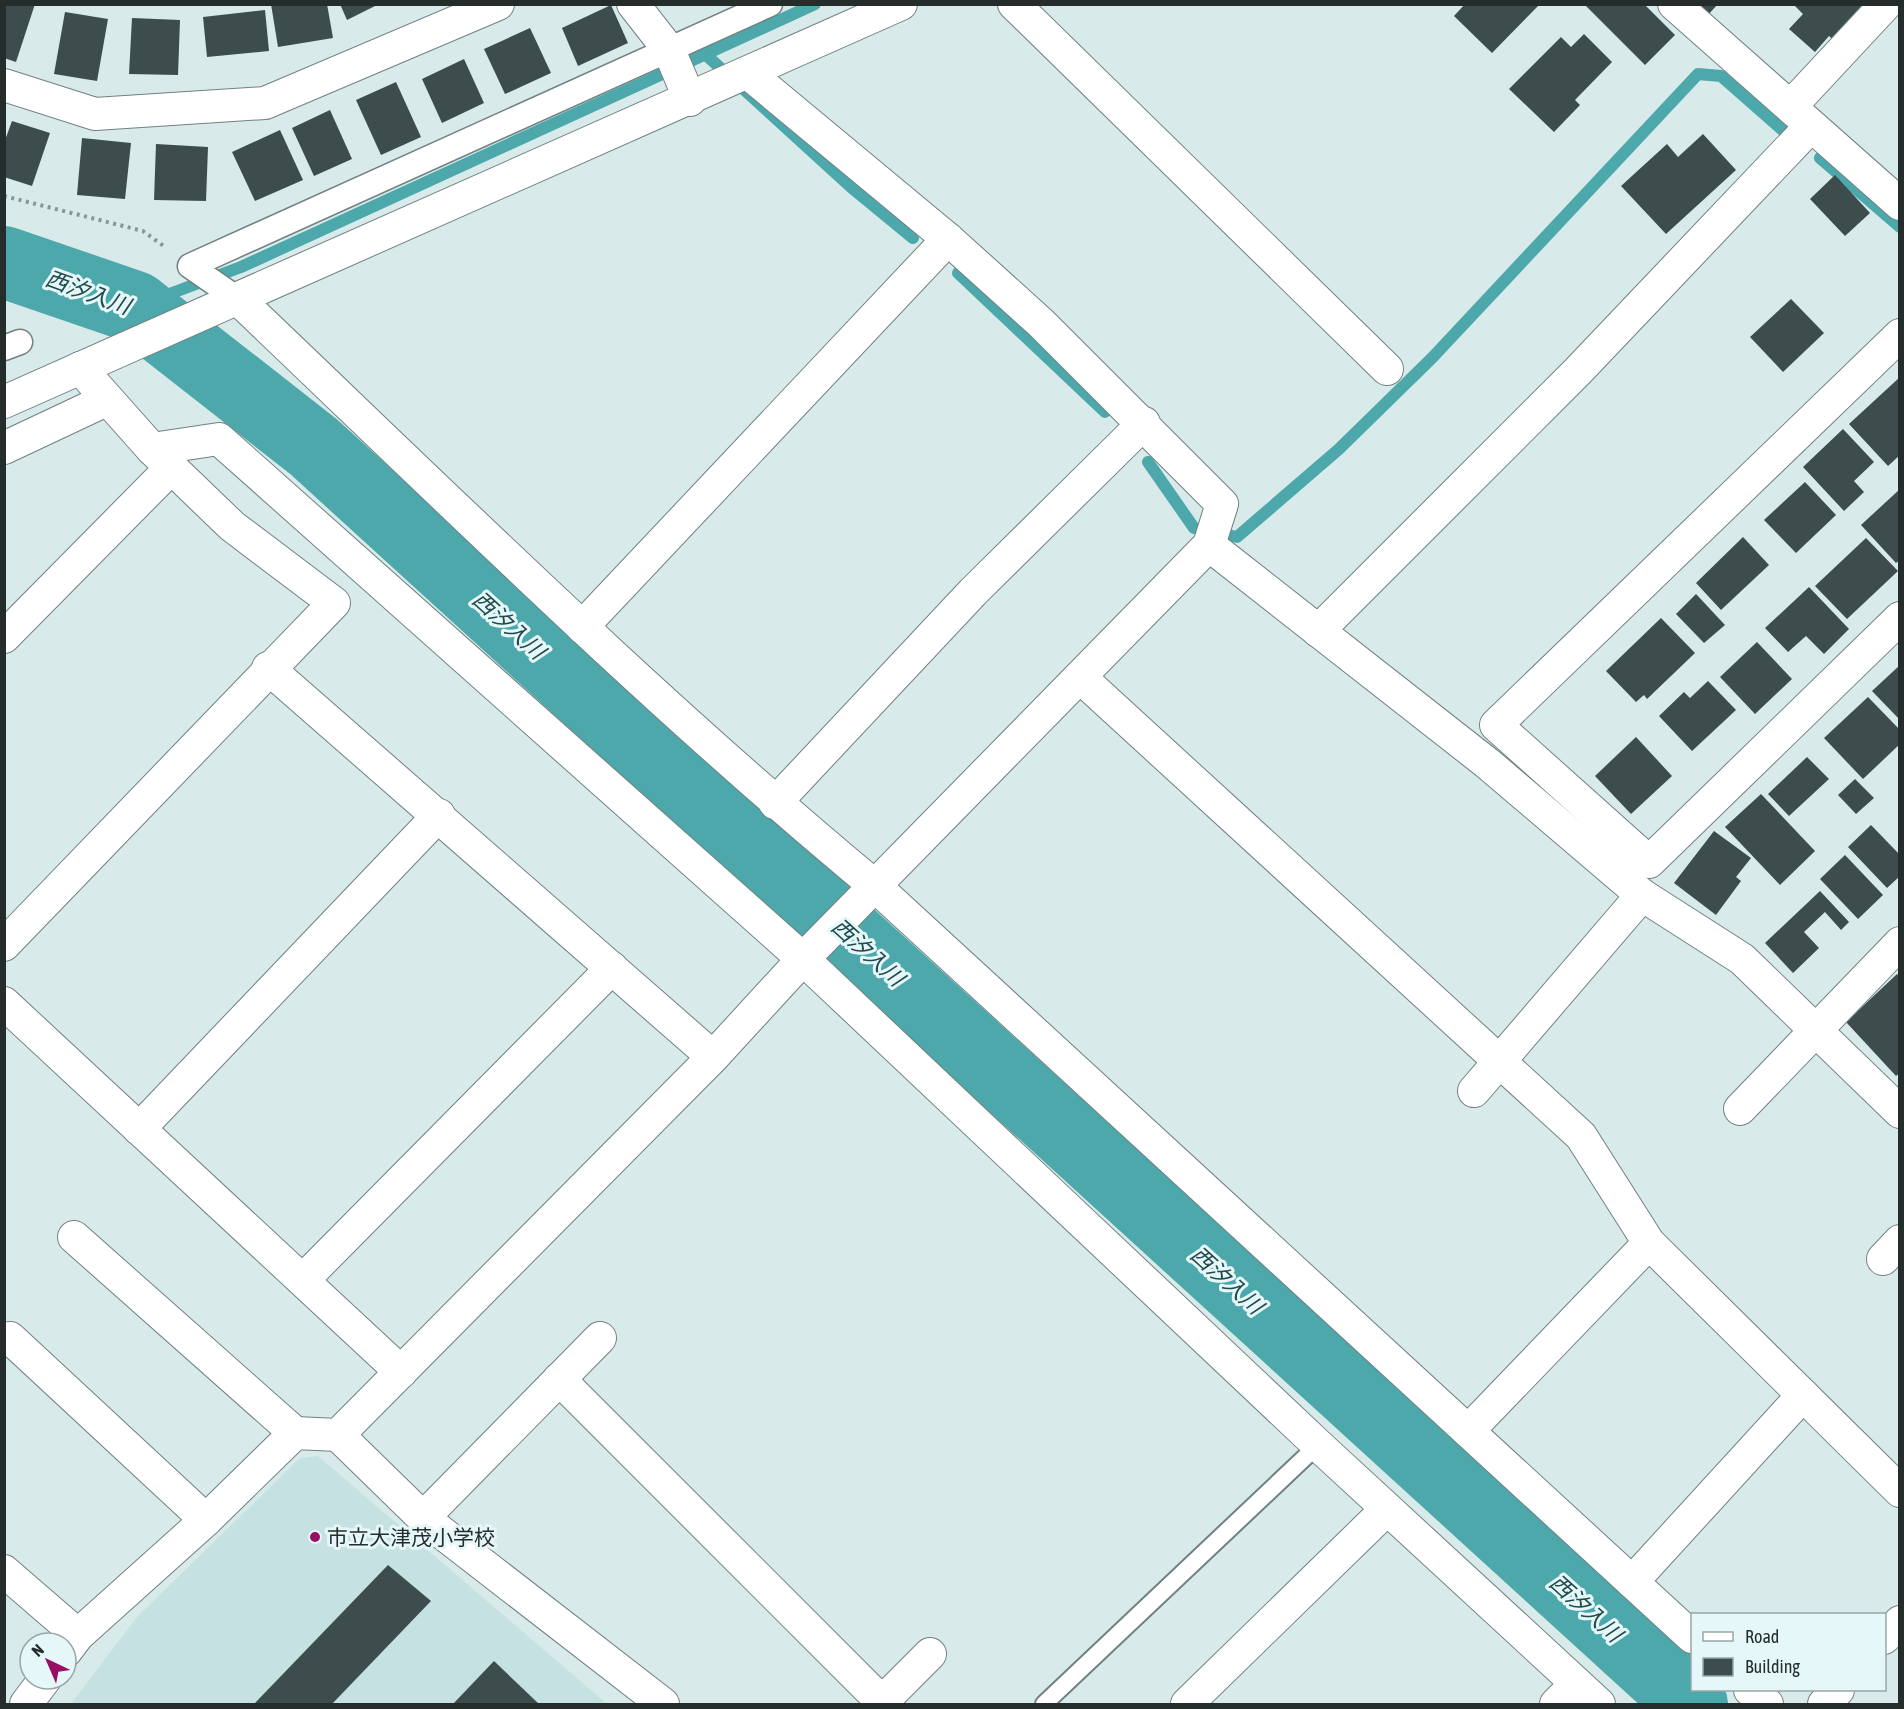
<svg xmlns="http://www.w3.org/2000/svg" width="1904" height="1709" font-family="'Asap Condensed','Noto Sans JP',sans-serif">
	<style>
		.built { fill: #c5e1e2 }
		.lines { fill: none; stroke-linecap: round; stroke-linejoin: round }
		.stream { stroke: #4da8ab; stroke-width: 12 }
		.river { stroke: #4da8ab; stroke-width: 72 }
		.building { fill: #3d4c4c }
		.service-casing { stroke: #708181; stroke-width: 20 }
		.pedestrian-casing { stroke: #708181; stroke-width: 27 }
		.minor-casing { stroke: #708181; stroke-width: 34 }
		.path { stroke: #899696; stroke-width: 4; stroke-dasharray: 3 4.5; stroke-linecap: butt }
		.service { stroke: #fff; stroke-width: 16 }
		.pedestrian { stroke: #fff; stroke-width: 24 }
		.minor { stroke: #fff; stroke-width: 32 }
		.poi-dot { fill: #970f65; stroke: #e5f7f8; stroke-width: 2 }
		.labels { text-anchor: middle; dominant-baseline: central; stroke-width: 6; stroke-linejoin: round; paint-order: stroke }
		.poi-label { font-size: 21px; fill: #252c2c; stroke: #e5f7f8; text-anchor: start }
		.water-label { font-size: 22px; font-style: italic; fill: #204a4c; stroke: #e5f7f8 }
	</style>
	<rect width="100%" height="100%" fill="#d8eaea"/>
	<polygon class="built" points="318,1456 607,1704 71,1704 137,1617 300,1458"/>
	<g class="lines">
		<g class="stream">
			<polyline points="705,54 851,187 913,238"/>
			<polyline points="1820,158 1900,227"/>
			<polyline points="958,273 1105,412"/>
			<polyline points="135,307 241,267 815,4"/>
			<polyline points="1148,462 1194,528 1237,537 1339,449 1432,358 1698,74 1721,76 1786,133"/>
		</g>
		<polyline class="river" points="4,262 135,307 314,447 1692,1704"/>
	</g>
	<g class="building">
		<polygon points="4,4 35,4 16,62 4,58"/>
		<polygon points="271,4 327,4 333,38 278,47"/>
		<polygon points="340,4 379,4 347,20"/>
		<polygon points="1465,4 1540,4 1492,53 1454,16"/>
		<polygon points="1584,4 1644,4 1675,35 1645,65"/>
		<polygon points="1698,4 1718,4 1708,15"/>
		<polygon points="1793,4 1878,4 1840,46 1829,36 1815,52 1789,29 1803,14"/>
		<polygon points="611,5 628,43 578,66 562,28"/>
		<polygon points="265,10 269,51 207,57 203,17"/>
		<polygon points="65,12 108,19 97,81 54,74"/>
		<polygon points="132,18 180,20 178,75 129,74"/>
		<polygon points="530,28 551,73 505,94 484,49"/>
		<polygon points="1584,34 1612,62 1575,100 1580,105 1554,132 1509,89 1561,37 1571,47"/>
		<polygon points="464,59 484,103 442,123 422,79"/>
		<polygon points="396,82 421,137 381,155 356,100"/>
		<polygon points="330,110 352,159 314,176 292,128"/>
		<polygon points="12,121 50,133 32,186 4,177 4,143"/>
		<polygon points="280,130 303,180 255,201 232,152"/>
		<polygon points="1703,134 1736,170 1666,234 1621,186 1667,144 1678,157"/>
		<polygon points="82,138 131,143 125,199 77,195"/>
		<polygon points="156,144 208,147 206,201 154,200"/>
		<polygon points="1835,175 1870,213 1845,236 1810,199"/>
		<polygon points="1791,299 1824,333 1783,372 1750,337"/>
		<polygon points="1900,377 1900,455 1888,466 1849,424"/>
		<polygon points="1843,429 1874,462 1854,481 1864,492 1844,511 1803,467"/>
		<polygon points="1805,482 1836,515 1796,553 1764,520"/>
		<polygon points="1900,489 1900,560 1896,563 1861,525"/>
		<polygon points="1743,537 1769,565 1721,610 1696,583"/>
		<polygon points="1866,538 1898,571 1847,619 1815,586"/>
		<polygon points="1809,587 1849,629 1824,654 1806,636 1788,652 1765,628"/>
		<polygon points="1696,594 1725,625 1704,643 1676,614"/>
		<polygon points="1661,618 1695,653 1647,699 1644,695 1636,702 1606,671"/>
		<polygon points="1757,642 1792,679 1755,714 1720,677"/>
		<polygon points="1900,665 1900,720 1872,691"/>
		<polygon points="1708,681 1736,710 1692,751 1659,716 1684,692 1690,698"/>
		<polygon points="1868,697 1900,730 1900,744 1863,779 1824,738"/>
		<polygon points="1636,737 1672,776 1631,814 1595,776"/>
		<polygon points="1807,757 1829,779 1789,816 1768,794"/>
		<polygon points="1855,779 1874,798 1856,814 1838,795"/>
		<polygon points="1761,794 1815,851 1780,885 1725,827"/>
		<polygon points="1871,825 1900,855 1900,876 1887,888 1848,847"/>
		<polygon points="1714,831 1751,858 1736,877 1741,881 1716,915 1674,883"/>
		<polygon points="1845,855 1883,895 1858,919 1820,879"/>
		<polygon points="1820,891 1849,922 1841,930 1825,912 1804,932 1819,948 1793,973 1765,943"/>
		<polygon points="1897,974 1900,977 1900,1073 1896,1076 1846,1022"/>
		<polygon points="388,1565 431,1601 332,1704 254,1704"/>
		<polygon points="494,1661 539,1704 453,1704"/>
	</g>
	<g class="lines">
		<g class="service-casing">
			<polyline id="service" points="1044,1704 1318,1445"/>
		</g>
		<g class="pedestrian-casing">
			<g id="pedestrian">
				<polyline points="239,300 190,266 770,4"/>
				<polyline points="4,348 20,342"/>
			</g>
		</g>
		<g class="minor-casing">
			<g id="minor">
				<polyline points="633,4 669,50 690,100"/>
				<polyline points="1014,4 1387,369"/>
				<polyline points="1674,4 1900,204"/>
				<polyline points="4,85 95,114 265,103 498,4"/>
				<polyline points="1791,106 1886,4"/>
				<path d="M239,300C448,499 653,702 875,886L1692,1637"/>
				<polyline points="1900,335 1496,725 1649,862 1900,618"/>
				<polyline points="4,402 901,4"/>
				<polyline points="4,448 106,400"/>
				<polyline points="152,449 219,439 803,959 1318,1445 1599,1704"/>
				<polyline points="1209,545 1487,763 1642,895 1742,959 1900,1112"/>
				<polyline points="582,627 948,239"/>
				<polyline points="1318,631 1578,371 1810,127"/>
				<polyline points="4,637 171,468"/>
				<polyline points="268,668 713,1057"/>
				<polyline points="1080,677 1581,1136 1649,1243 1900,1491"/>
				<polyline points="775,803 973,592 1144,423"/>
				<polyline points="4,945 334,603 232,526 152,449 80,368"/>
				<polyline points="4,1003 401,1372"/>
				<polyline points="1474,1091 1642,895"/>
				<polyline points="1740,1109 1900,943"/>
				<polyline points="139,1129 439,815"/>
				<polyline points="74,1237 295,1433"/>
				<polyline points="1883,1259 1900,1241"/>
				<polyline points="303,1280 612,968"/>
				<polyline points="10,1338 206,1520"/>
				<polyline points="559,1379 882,1702"/>
				<polyline points="1468,1431 1649,1243"/>
				<polyline points="338,1435 713,1057 803,959 1209,545 1222,504 1041,323 948,239 748,73"/>
				<polyline points="423,1518 600,1338"/>
				<polyline points="4,1571 78,1635"/>
				<polyline points="1632,1582 1803,1395"/>
				<polyline points="1884,1638 1900,1622"/>
				<polyline points="66,1651 78,1635 206,1520 295,1433 338,1435 423,1518 663,1704"/>
				<polyline points="1750,1690 1767,1704"/>
				<polyline points="26,1704 45,1679"/>
				<polyline points="880,1704 930,1654"/>
				<polyline points="1187,1704 1387,1509"/>
				<polyline points="1556,1704 1576,1684"/>
				<polyline points="1824,1704 1838,1690"/>
			</g>
		</g>
		<polyline class="path" points="4,196 143,231 165,247"/>
		<use href="#service" class="service"/>
		<use href="#pedestrian" class="pedestrian"/>
		<use href="#minor" class="minor"/>
	</g>
	<circle class="poi-dot" cx="315" cy="1537" r="6"/>
	<g class="labels">
		<g class="poi-label">
			<text x="327" y="1537">市立大津茂小学校</text>
		</g>
		<g class="water-label">
			<text transform="translate(88 292) rotate(20)">西汐入川</text>
			<text transform="translate(509 625) rotate(42)">西汐入川</text>
			<text transform="translate(868 952) rotate(42)">西汐入川</text>
			<text transform="translate(1227 1280) rotate(42)">西汐入川</text>
			<text transform="translate(1586 1608) rotate(42)">西汐入川</text>
		</g>
	</g>
	<rect width="1904" height="1709" fill="none" stroke="#252c2c" stroke-width="12"/>
	<rect x="1691" y="1613" width="195" height="78" fill="#e5f7f8" stroke="#98a6a6" stroke-width="1.5"/>
	<rect x="1703" y="1632" width="30" height="9" fill="#ffffff" stroke="#98a6a6" stroke-width="1.5"/>
	<text x="1745" y="1643" font-size="18" fill="#252c2c">Road</text>
	<rect x="1703" y="1658" width="30" height="18" fill="#3d4c4c" stroke="#98a6a6" stroke-width="1.5"/>
	<text x="1745" y="1673" font-size="18" fill="#252c2c">Building</text>
	<g transform="translate(48 1661) rotate(316)"><circle r="28" fill="#e5f7f8" stroke="#98a6a6" stroke-width="1.5"/>
	<path d="M0-4.5L10 22L0 15L-10 22Z" fill="#970f65"/>
	<text y="-9" font-size="16" font-weight="bold" text-anchor="middle" fill="#252c2c">N</text>
	</g>
</svg>
